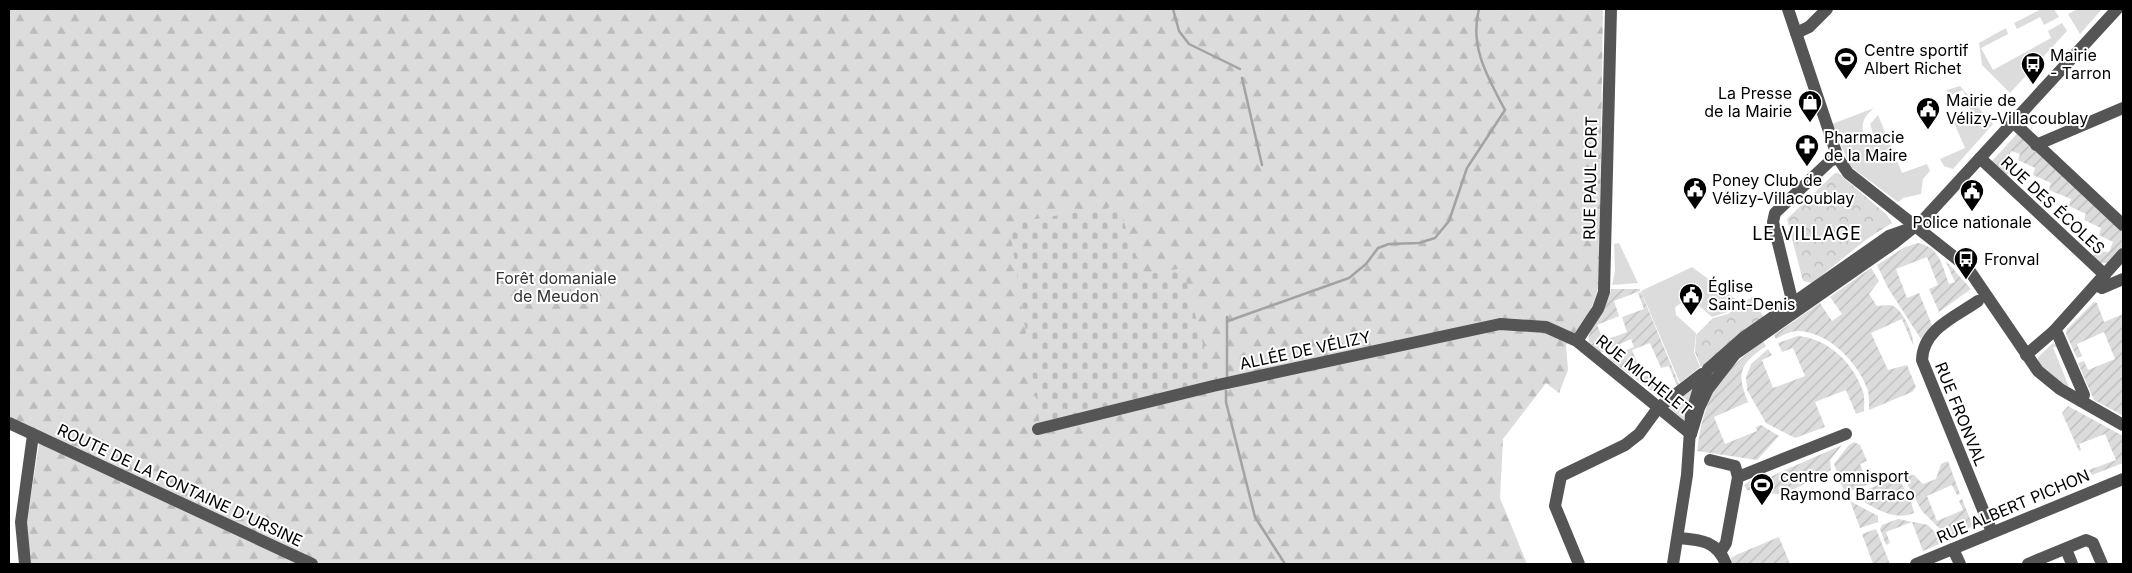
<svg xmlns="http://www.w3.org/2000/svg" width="2132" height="573" font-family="Inter,sans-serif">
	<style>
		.grass { fill: #dcdcdc }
		.forest { fill: url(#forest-firs) }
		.cemetery { fill: url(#cemetery-stones) }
		.park { fill: url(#park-crowns) }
		.garden { fill: url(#garden-furrows) }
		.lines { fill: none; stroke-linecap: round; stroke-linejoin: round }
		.stream { stroke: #a3a3a3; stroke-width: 2.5 }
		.minor { stroke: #555; stroke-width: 12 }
		.labels { text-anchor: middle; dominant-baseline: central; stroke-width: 4; stroke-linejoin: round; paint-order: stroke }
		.poi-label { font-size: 16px; fill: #000; stroke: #fff; text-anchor: start }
		.street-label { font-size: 16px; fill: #000; stroke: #fff }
		.park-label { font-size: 16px; fill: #333; stroke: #fff }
		.neighbourhood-label { font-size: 18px; letter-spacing: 1px; fill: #000; stroke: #fff }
	</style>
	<defs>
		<pattern id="forest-firs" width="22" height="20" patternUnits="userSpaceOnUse" patternTransform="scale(1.25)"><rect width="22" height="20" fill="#dcdcdc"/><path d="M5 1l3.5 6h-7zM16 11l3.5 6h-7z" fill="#bbb"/></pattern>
		<pattern id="cemetery-stones" width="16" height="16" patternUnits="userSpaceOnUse" patternTransform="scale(1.25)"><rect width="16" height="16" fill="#dcdcdc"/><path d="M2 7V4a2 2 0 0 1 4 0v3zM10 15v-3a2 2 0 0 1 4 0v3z" fill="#bbb"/></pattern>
		<pattern id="park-crowns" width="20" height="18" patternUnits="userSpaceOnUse" patternTransform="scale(1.25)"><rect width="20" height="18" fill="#dcdcdc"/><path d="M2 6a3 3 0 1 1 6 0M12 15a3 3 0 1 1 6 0" fill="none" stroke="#bbb"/></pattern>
		<pattern id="garden-furrows" width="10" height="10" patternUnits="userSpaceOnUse" patternTransform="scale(1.25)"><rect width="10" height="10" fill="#dcdcdc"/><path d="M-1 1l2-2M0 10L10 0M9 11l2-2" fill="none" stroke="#bbb"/></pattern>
	</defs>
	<rect width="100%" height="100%" fill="#fff"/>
	<g class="grass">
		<polygon points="2041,9 2054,9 2059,17 2044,25 2040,17 2017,29 2014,23"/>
		<polygon points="2077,9 2102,9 2080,34 2068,14"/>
		<polygon points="2062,23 2067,31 2010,93 1982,65 1979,43 2006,28 2008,34 1981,48 1993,70 2051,38 2048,31"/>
		<polygon points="1960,86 1993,124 1953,169 1944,166 1940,159 1965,148 1952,118 1958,116 1961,121 1973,116 1963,90 1949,96 1947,90"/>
		<path d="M1874,108C1862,118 1860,126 1866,140L1874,137L1870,124L1878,115L1902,173L1927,164L1930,171L1923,179L1921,194L1903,198L1898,202L1850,166L1832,124Z"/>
		<polygon points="1619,243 1638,283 1612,285 1615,271 1614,244"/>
		<polygon points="1692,267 1741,303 1727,312 1712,317 1690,298 1675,307 1676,315 1696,333 1694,352 1700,367 1680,383 1641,291"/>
		<path d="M2053,343L2059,347H2053L2069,387C2059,382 2038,370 2038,357Z"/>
		<polygon points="1691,390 1692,391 1685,421 1669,407"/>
	</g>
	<path class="forest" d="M9,9H1603L1599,285C1593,308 1583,329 1566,345L1568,370L1559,393L1546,383L1503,439L1500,498L1527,564H31L26,525L41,433L9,418Z"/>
	<polygon class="cemetery" points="1118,206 1143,275 1183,268 1214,385 1040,425 1009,223"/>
	<g class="park">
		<polygon points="1835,173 1838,173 1887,215 1892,223 1867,239 1812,283 1803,281 1787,219"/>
		<polygon points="1752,297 1764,318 1701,367 1695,352 1696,335 1713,318 1728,314"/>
	</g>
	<g class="garden">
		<polygon points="2017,134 2123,232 2123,246 2109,263 2100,263 2092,257 2099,251 2109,252 2113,242 2099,235 2101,228 2084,220 2086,214 2069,206 2071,199 2049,190 2051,183 2033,175 2035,168 2018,160 2020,154 2011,151 2006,164 2013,167 2006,176 1991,162"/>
		<path d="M1918,243C1940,247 1942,266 1949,284L1955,282L1945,260L1971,289L1939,312L1929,289L1938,285L1927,257L1896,269L1907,298L1919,293L1932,325L1921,339L1888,288L1877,265L1905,247Z"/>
		<path d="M1871,268L1879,281L1869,294L1877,306C1882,306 1890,304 1893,306C1902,309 1915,336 1913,345L1902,319L1871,333L1888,370L1907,365L1916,387L1912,392L1869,410C1869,404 1869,397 1868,391C1859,363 1828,331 1797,331C1790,331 1782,336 1776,339L1774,335L1820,303L1832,321L1842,314L1830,297Z"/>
		<path d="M1611,289H1640V291L1614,301L1619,316L1597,325L1604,341L1627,332L1622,317L1644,309L1638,293L1641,292L1679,384L1677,386L1669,366L1661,368L1650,343L1632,350L1643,377L1652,374L1660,392L1657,395L1608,358L1634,347L1631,339L1600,353L1589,342C1586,328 1609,305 1611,289Z"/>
		<polygon points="2094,302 2097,303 2104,322 2123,314 2122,415 2094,400 2078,363 2084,361 2088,370 2115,359 2104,332 2077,344 2082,356 2077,358 2066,334 2067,329"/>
		<path d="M1798,336C1827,338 1854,363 1863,392C1865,397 1864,405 1864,411L1856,414L1846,390L1815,402L1825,427L1795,438L1766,423L1747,390L1746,377L1751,364L1768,349L1772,355L1762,360L1773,388L1805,376L1793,348L1782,352L1778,343Z"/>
		<path d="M1763,341L1766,346C1740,364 1736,372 1748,402L1714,417L1725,444L1757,431L1756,427L1761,425L1779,436L1757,460L1697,451C1704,396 1719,374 1763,341Z"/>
		<polygon points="2068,406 2123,436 2123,463 2092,475 2089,470 2116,460 2105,434 2079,444 2081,450 2079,451 2062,413"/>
		<polygon points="1854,442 1860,445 1867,461 1860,464 1867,481 1874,478 1875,482 1847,492 1844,491 1834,464 1849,445"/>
		<polygon points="1842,445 1830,460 1831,470 1783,495 1747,490 1744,485 1758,475 1763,480"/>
		<polygon points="1948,461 1960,494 1957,495 1952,485 1927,496 1937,521 1963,510 1959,501 1962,499 1973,526 1949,538 1922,511 1903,476 1914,475 1923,484 1936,479 1941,464"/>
		<path d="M1898,477L1911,501L1914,513C1893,522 1870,506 1854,495Z"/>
		<polygon points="1850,501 1878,516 1878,522 1860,528"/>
		<polygon points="1898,519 1928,525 1944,542 1923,551 1912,522 1886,532 1890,543 1886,545 1880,529 1882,525"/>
		<polygon points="1876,529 1890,564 1873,564 1862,534"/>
		<polygon points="1779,537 1790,564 1732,564 1731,558 1736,555"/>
	</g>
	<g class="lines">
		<g class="stream">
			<polyline points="1173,9 1179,31 1189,44 1240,69"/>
			<polyline points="1242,78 1262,165"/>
			<path d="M1228,321L1349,278L1366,264L1378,248L1389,244L1419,243L1435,238L1449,221L1467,168L1505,110C1488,78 1469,46 1479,9"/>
			<polyline points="1227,376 1227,317"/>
			<polyline points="1226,391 1226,402 1255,517 1285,564"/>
		</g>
		<g class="minor">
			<polyline points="1788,9 1838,158 1848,173 1967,267 2038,371 2060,389 2123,425"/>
			<polyline points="1796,33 1809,27 1827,9"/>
			<polyline points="2013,122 2123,225"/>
			<polyline points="2036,145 2123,108"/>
			<polyline points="1980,158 2105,275"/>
			<polyline points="2097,285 2102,288 2123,279"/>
			<path d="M1978,301C1955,317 1923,329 1922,360L1992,532"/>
			<polyline points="1797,309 1792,300 1773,222 1775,213 1830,161 1838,158"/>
			<polyline points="2054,331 2058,335 2084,395 2081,401"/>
			<polyline points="1577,341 1598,309 1604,292 1611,9"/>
			<polyline points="2026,355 2054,331 2123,254"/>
			<polyline points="9,423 312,564"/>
			<polyline points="1038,429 1213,386 1500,324 1546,327 1577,341 1691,434"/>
			<polyline points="1691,434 1699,408 1708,389 1735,354 1894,243 1923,220 2117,9"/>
			<polyline points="1710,460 1735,466 1738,477"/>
			<path d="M1678,538C1702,540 1717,541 1726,564"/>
			<polyline points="1953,549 1960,564"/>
			<polyline points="2066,549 2072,564"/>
			<polyline points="1721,551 1726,543 1738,477 1846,434"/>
			<polyline points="25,564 21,522 33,435"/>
			<polyline points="1579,564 1555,506 1561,476 1625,445 1639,434 1658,408 1702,374"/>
			<polyline points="1673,564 1687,475 1691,415 1700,384 1708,369 1743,338 1889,236 1906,230"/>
			<polyline points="1916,564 2123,479"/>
			<polyline points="2028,564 2086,540 2093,543 2102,564"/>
		</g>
	</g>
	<defs>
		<g id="stadium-pin" transform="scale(1.25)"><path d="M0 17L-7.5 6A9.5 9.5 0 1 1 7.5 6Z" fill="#000" stroke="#fff"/><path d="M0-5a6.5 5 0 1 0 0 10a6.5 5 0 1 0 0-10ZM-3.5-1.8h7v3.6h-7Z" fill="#fff"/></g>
		<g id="bus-pin" transform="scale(1.25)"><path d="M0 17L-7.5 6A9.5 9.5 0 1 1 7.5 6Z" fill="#000" stroke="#fff"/><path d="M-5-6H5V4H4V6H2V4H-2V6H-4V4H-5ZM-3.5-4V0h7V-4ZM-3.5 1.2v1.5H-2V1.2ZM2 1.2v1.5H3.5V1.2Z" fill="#fff"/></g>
		<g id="shop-pin" transform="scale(1.25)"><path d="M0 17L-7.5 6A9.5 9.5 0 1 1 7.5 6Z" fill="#000" stroke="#fff"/><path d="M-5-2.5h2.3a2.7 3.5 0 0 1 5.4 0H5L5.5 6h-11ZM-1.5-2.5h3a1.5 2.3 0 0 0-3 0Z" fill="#fff"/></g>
		<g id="civic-pin" transform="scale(1.25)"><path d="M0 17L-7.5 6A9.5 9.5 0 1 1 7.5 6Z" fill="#000" stroke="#fff"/><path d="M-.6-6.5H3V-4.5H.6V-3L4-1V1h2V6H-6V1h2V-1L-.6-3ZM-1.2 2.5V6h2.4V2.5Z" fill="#fff"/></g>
		<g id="pharmacy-pin" transform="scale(1.25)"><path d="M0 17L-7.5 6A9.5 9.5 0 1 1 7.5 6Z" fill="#000" stroke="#fff"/><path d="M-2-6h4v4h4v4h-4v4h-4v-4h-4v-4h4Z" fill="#fff"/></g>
	</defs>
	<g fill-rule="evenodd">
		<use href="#stadium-pin" x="1846" y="59"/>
		<use href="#bus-pin" x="2033" y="64"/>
		<use href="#shop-pin" x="1810" y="102"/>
		<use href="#civic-pin" x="1928" y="109"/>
		<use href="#pharmacy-pin" x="1807" y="146"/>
		<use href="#civic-pin" x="1695" y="189"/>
		<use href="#civic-pin" x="1972" y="191"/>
		<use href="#bus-pin" x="1966" y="259"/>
		<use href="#civic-pin" x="1691" y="295"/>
		<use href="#stadium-pin" x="1762" y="485"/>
	</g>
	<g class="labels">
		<g class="poi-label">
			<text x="1864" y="50">Centre sportif<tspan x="1864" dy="18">Albert Richet</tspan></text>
			<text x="2050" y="55">Mairie<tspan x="2050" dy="18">- Tarron</tspan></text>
			<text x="1792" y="93" text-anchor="end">La Presse<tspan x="1792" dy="18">de la Mairie</tspan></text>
			<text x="1946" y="100">Mairie de<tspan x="1946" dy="18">Vélizy-Villacoublay</tspan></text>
			<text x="1824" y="137">Pharmacie<tspan x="1824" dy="18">de la Maire</tspan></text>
			<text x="1712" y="180">Poney Club de<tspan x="1712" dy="18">Vélizy-Villacoublay</tspan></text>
			<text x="1972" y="222" text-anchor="middle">Police nationale</text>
			<text x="1984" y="259">Fronval</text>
			<text x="1708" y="286">Église<tspan x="1708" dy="18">Saint-Denis</tspan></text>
			<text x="1780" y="476">centre omnisport<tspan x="1780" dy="18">Raymond Barraco</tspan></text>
		</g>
		<g class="street-label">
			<text transform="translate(1590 178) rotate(-89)">RUE PAUL FORT</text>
			<text transform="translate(2053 205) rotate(43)">RUE DES ÉCOLES</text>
			<text transform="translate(1305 350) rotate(-12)">ALLÉE DE VÉLIZY</text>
			<text transform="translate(1644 375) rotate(39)">RUE MICHELET</text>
			<text transform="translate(1961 414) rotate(68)">RUE FRONVAL</text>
			<text transform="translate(180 485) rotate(25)">ROUTE DE LA FONTAINE D'URSINE</text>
			<text transform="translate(2013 506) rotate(-23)">RUE ALBERT PICHON</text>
		</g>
		<g class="park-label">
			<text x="556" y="278">Forêt domaniale<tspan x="556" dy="18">de Meudon</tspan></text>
		</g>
		<g class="neighbourhood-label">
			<text x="1807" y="233">LE VILLAGE</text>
		</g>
	</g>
	<rect width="2132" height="573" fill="none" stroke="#000000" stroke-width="20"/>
</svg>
